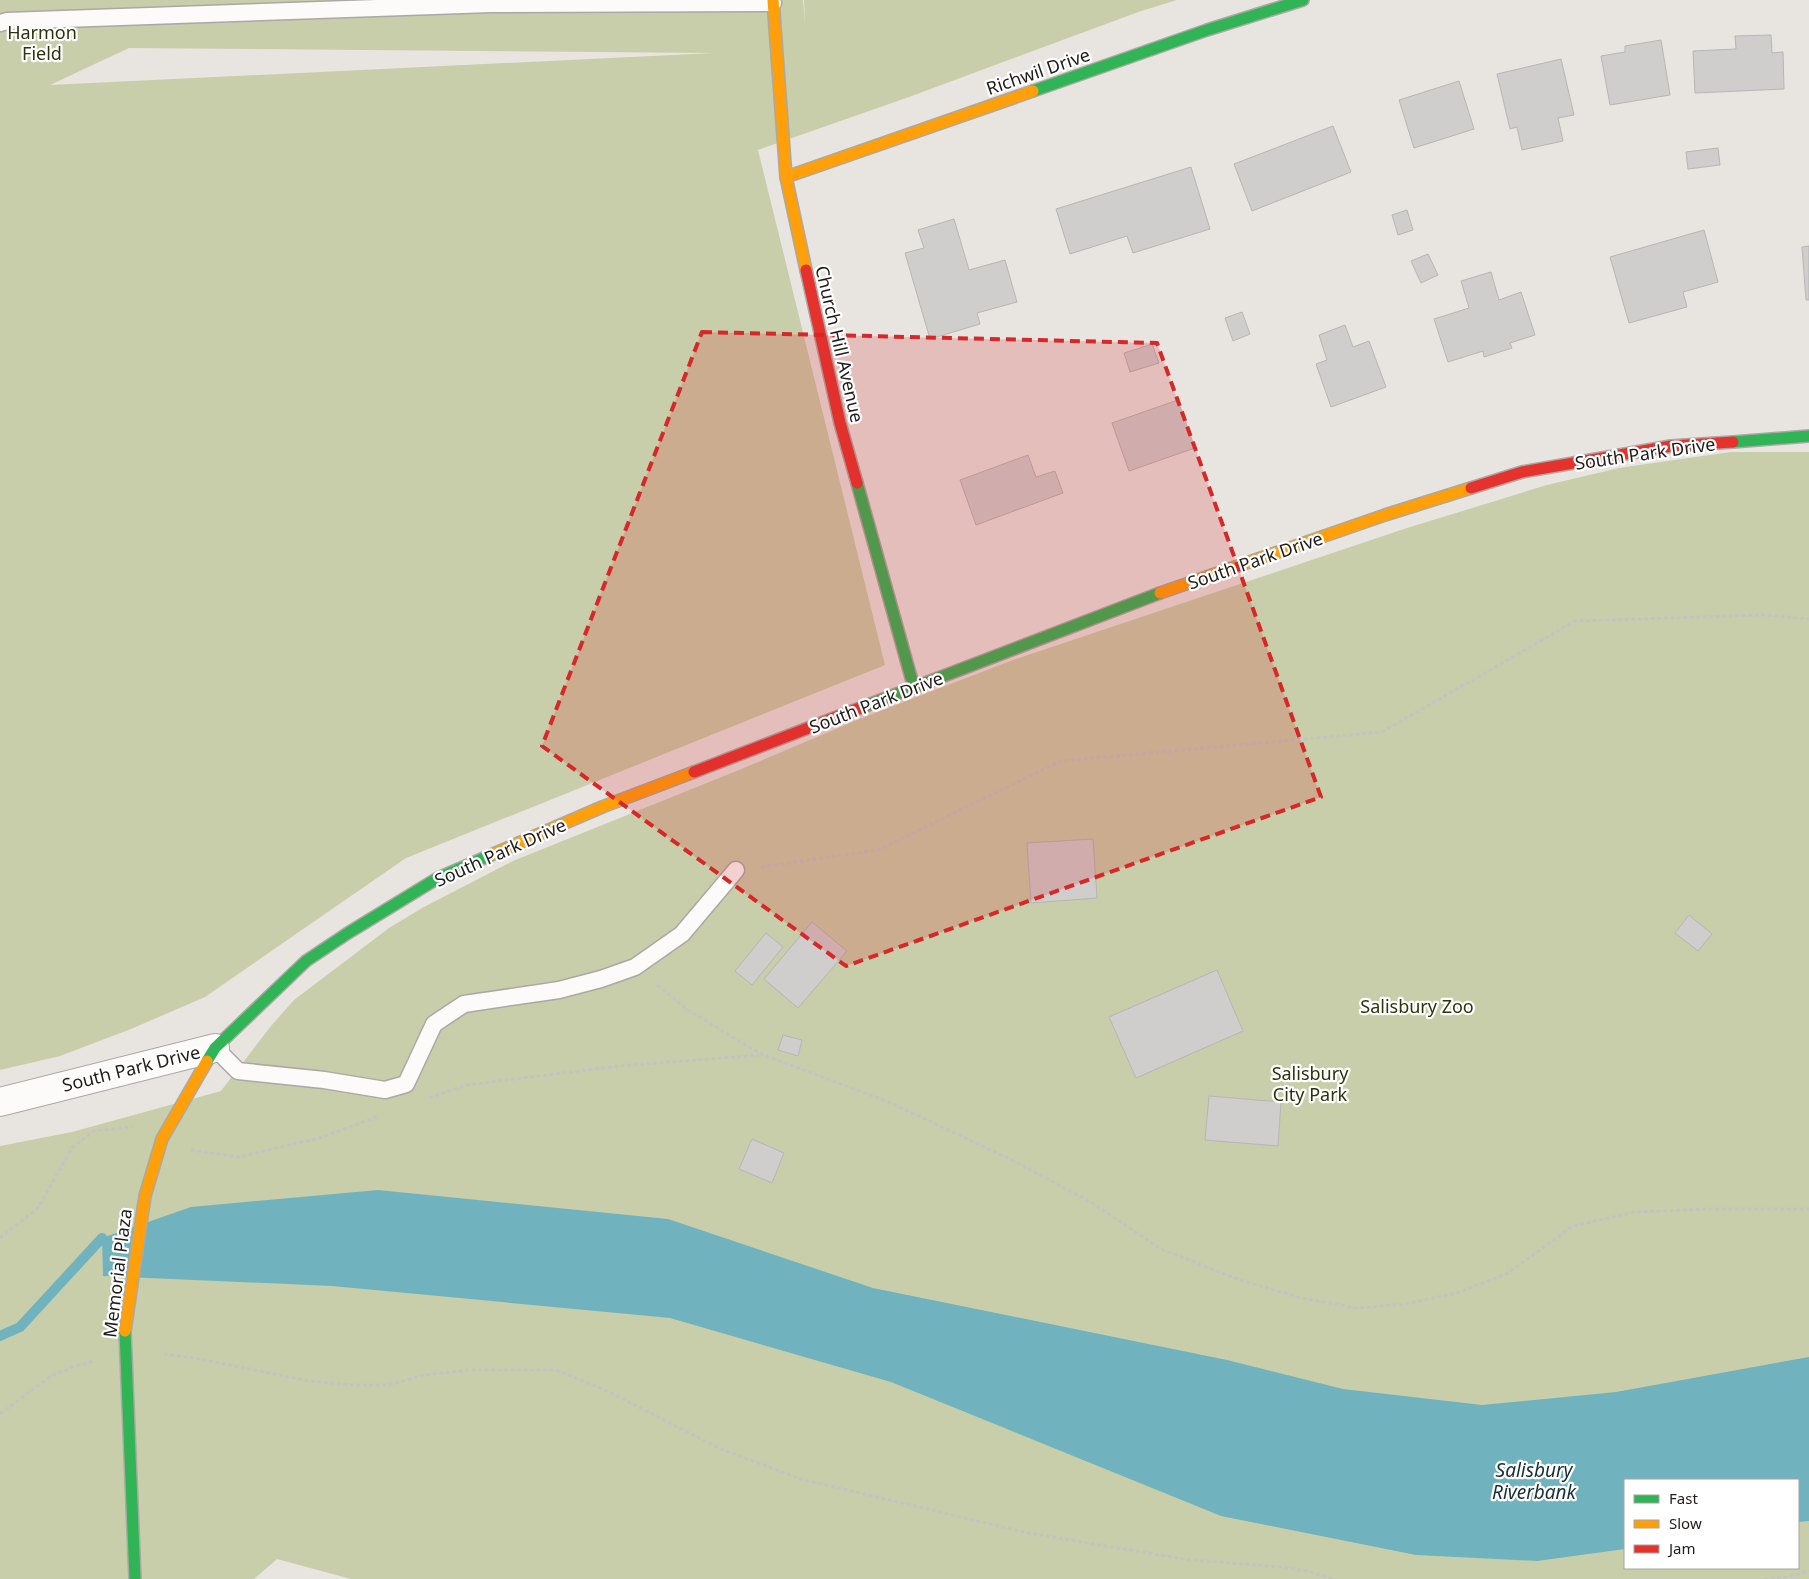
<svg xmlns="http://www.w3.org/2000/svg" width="1809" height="1579" font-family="'Noto Sans',sans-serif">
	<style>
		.green { fill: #c8cea9; fill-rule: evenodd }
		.water { fill: #70b3bf }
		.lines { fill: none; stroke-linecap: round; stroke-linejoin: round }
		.stream { stroke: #70b3bf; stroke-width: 10 }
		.building { fill: #d0cdcd; stroke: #b8b5b4 }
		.lane-casing { stroke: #aba8a5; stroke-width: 19 }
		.street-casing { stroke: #aba8a5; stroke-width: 30 }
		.fast-casing { stroke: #aba8a5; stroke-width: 14 }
		.slow-casing { stroke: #aba8a5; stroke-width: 14 }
		.jam-casing { stroke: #aba8a5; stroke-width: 14 }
		.path { stroke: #c5c3c2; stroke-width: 3; stroke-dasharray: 4 2.5; stroke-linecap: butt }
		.lane { stroke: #fcfbfa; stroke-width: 16 }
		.street { stroke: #fcfbfa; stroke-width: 28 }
		.fast { stroke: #30b455; stroke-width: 11 }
		.slow { stroke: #ff9f0a; stroke-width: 11 }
		.jam { stroke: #e5322d; stroke-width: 11 }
		.marked { fill: #d62828; fill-opacity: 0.2; stroke: #d62828; stroke-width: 4; stroke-dasharray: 10 6; stroke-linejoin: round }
		.labels { text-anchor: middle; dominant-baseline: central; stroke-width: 4.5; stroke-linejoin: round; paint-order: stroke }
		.park-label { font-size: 18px; fill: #2d340d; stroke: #fff }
		.street-label { font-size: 18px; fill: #1f1c1a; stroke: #fff }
		.water-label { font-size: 19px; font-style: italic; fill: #193034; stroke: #fff }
	</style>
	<rect width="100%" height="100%" fill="#e8e4e0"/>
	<g class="green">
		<path d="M0,0H803L805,24L804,0H1177L1141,11L909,97L758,150L885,665L406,858L205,997L131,1029L60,1056L0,1070ZM129,48L714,53L50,85Z"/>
		<path d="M1731,452H1809V1579H351L277,1559L254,1579H0V1146L72,1132L221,1091L271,1026L294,1000L389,928L422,908L513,861L739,770L857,720L1013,660L1404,529L1547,485L1619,468ZM1625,1480H1798V1568H1625Z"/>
	</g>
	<polygon class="water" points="378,1190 668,1219 873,1288 1227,1360 1343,1389 1482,1405 1616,1392 1809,1357 1809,1521 1798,1522 1798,1480 1625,1480 1625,1549 1537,1561 1416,1555 1221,1516 891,1382 670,1318 332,1286 103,1276 102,1238 191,1207"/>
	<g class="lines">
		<polyline class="stream" points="0,1336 20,1327 102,1238"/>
	</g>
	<g class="building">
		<polygon points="1771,35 1772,53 1783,52 1784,89 1695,93 1693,51 1736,49 1735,36"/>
		<polygon points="1661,40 1670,95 1610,105 1601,56 1625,52 1625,46"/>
		<polygon points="1561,59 1574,115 1558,118 1563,141 1522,150 1517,127 1510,129 1497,74"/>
		<polygon points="1459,81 1474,129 1414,148 1399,100"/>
		<polygon points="1333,126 1351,172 1252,211 1234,164"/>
		<polygon points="1718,148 1720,165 1688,169 1686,152"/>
		<polygon points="1191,167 1210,229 1133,253 1127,236 1070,254 1056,209"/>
		<polygon points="1407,210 1413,230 1398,235 1392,215"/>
		<polygon points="954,219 969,270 1005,260 1017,302 977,313 980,324 930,339 905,253 924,248 918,230"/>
		<polygon points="1704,230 1718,282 1683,292 1687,307 1629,323 1610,257"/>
		<polygon points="1809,246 1809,300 1806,300 1802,247"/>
		<polygon points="1428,254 1438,275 1421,283 1411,261"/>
		<polygon points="1491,272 1499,300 1521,292 1535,335 1510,343 1512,348 1484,357 1483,351 1448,362 1434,319 1469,308 1461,281"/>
		<polygon points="1242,312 1250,334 1233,341 1225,318"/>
		<polygon points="1345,325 1353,347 1369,341 1386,387 1331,407 1316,364 1327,360 1319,335"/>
		<polygon points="1152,344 1159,363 1130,372 1124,353"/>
		<polygon points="1178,400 1195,448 1129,471 1112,423"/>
		<polygon points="1028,455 1036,477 1055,471 1063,493 976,525 960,480"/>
		<polygon points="1093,839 1097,898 1031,903 1027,843"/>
		<polygon points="1689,915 1712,934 1698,951 1675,933"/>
		<polygon points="812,922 847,951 798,1008 764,979"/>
		<polygon points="766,933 783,947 752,985 735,971"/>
		<polygon points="1217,970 1243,1031 1136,1078 1109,1017"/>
		<polygon points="783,1035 802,1040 798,1056 778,1050"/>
		<polygon points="1209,1096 1281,1102 1278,1146 1205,1140"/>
		<polygon points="752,1139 784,1153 772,1183 739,1169"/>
	</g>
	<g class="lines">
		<g class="lane-casing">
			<g id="lane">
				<polyline points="0,23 7,21 491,4 773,3"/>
				<polyline points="215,1048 238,1071 324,1080 385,1090 406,1084 434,1024 464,1004 559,990 601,979 635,967 682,934 736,870"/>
			</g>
		</g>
		<g class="street-casing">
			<polyline id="street" points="0,1102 215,1048"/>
		</g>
		<g class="fast-casing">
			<g id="fast">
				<polyline points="1033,91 1207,30 1303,0"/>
				<polyline points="1733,442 1809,436"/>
				<polyline points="857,483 914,688"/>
				<polyline points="860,708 1160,593"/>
				<polyline points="207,1061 215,1048 306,961 348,933 438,878 491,855"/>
				<polyline points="125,1331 135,1579"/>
			</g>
		</g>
		<g class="slow-casing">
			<g id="slow">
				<polyline points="773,0 786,177 806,270"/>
				<polyline points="786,177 1033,91"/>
				<polyline points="1160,593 1385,515 1471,488"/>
				<polyline points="491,855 602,807 694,772"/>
				<polyline points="125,1331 145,1196 162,1139 207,1061"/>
			</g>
		</g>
		<g class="jam-casing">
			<g id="jam">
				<polyline points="806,270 840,423 857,483"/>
				<polyline points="1471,488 1522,472 1671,446 1733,442"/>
				<polyline points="694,772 860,708"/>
			</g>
		</g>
		<g class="path">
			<polyline points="761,867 878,850 1061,761 1382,732 1575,621 1765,615 1809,619"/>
			<polyline points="657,985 688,1010 761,1054 889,1102 1012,1160 1091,1202 1161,1249 1240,1280 1301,1298 1357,1308 1405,1304 1457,1293 1508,1273 1573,1226 1635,1212 1707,1209 1809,1209"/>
			<polyline points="429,1098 466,1085 619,1066 759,1055"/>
			<polyline points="191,1150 239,1157 323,1137 379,1116"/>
			<polyline points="0,1238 38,1208 72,1148 94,1131 132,1127"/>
			<polyline points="164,1354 200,1359 309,1381 351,1385 389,1385 424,1375 470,1370 556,1370 605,1390 721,1449 801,1479 1028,1533 1190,1560 1281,1567 1307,1571 1332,1579"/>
			<polyline points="0,1414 51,1376 73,1367 93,1361"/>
			<polyline points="1764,1579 1786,1577 1809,1571"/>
		</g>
		<use href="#lane" class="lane"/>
		<use href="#street" class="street"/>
		<use href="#fast" class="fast"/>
		<use href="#slow" class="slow"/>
		<use href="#jam" class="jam"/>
	</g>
	<path class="marked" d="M702,332L1157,343L1321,797L846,966L542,746Z"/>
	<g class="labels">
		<g class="park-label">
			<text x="42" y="32">Harmon<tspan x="42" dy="21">Field</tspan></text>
			<text x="1417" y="1006">Salisbury Zoo</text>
			<text x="1310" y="1073">Salisbury<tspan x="1310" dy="21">City Park</tspan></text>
		</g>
		<g class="street-label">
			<text transform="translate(1038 71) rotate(-19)">Richwil Drive</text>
			<text transform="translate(840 344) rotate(77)">Church Hill Avenue</text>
			<text transform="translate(1645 453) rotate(-8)">South Park Drive</text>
			<text transform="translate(1255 560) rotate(-19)">South Park Drive</text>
			<text transform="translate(876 702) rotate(-21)">South Park Drive</text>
			<text transform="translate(500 852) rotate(-24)">South Park Drive</text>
			<text transform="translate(131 1068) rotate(-14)">South Park Drive</text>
			<text transform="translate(117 1273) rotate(-83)">Memorial Plaza</text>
		</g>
		<g class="water-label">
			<text x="1534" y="1470">Salisbury<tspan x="1534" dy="22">Riverbank</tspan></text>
		</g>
	</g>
	<rect x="1624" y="1479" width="175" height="90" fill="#ffffff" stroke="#a5a4a3"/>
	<rect x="1634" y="1495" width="25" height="8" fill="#30b455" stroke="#a5a4a3"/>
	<text x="1669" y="1504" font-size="15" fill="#1f1c1a">Fast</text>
	<rect x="1634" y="1520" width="25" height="8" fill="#ff9f0a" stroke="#a5a4a3"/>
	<text x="1669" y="1529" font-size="15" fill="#1f1c1a">Slow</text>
	<rect x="1634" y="1545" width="25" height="8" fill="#e5322d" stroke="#a5a4a3"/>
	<text x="1669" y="1554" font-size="15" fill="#1f1c1a">Jam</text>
</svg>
